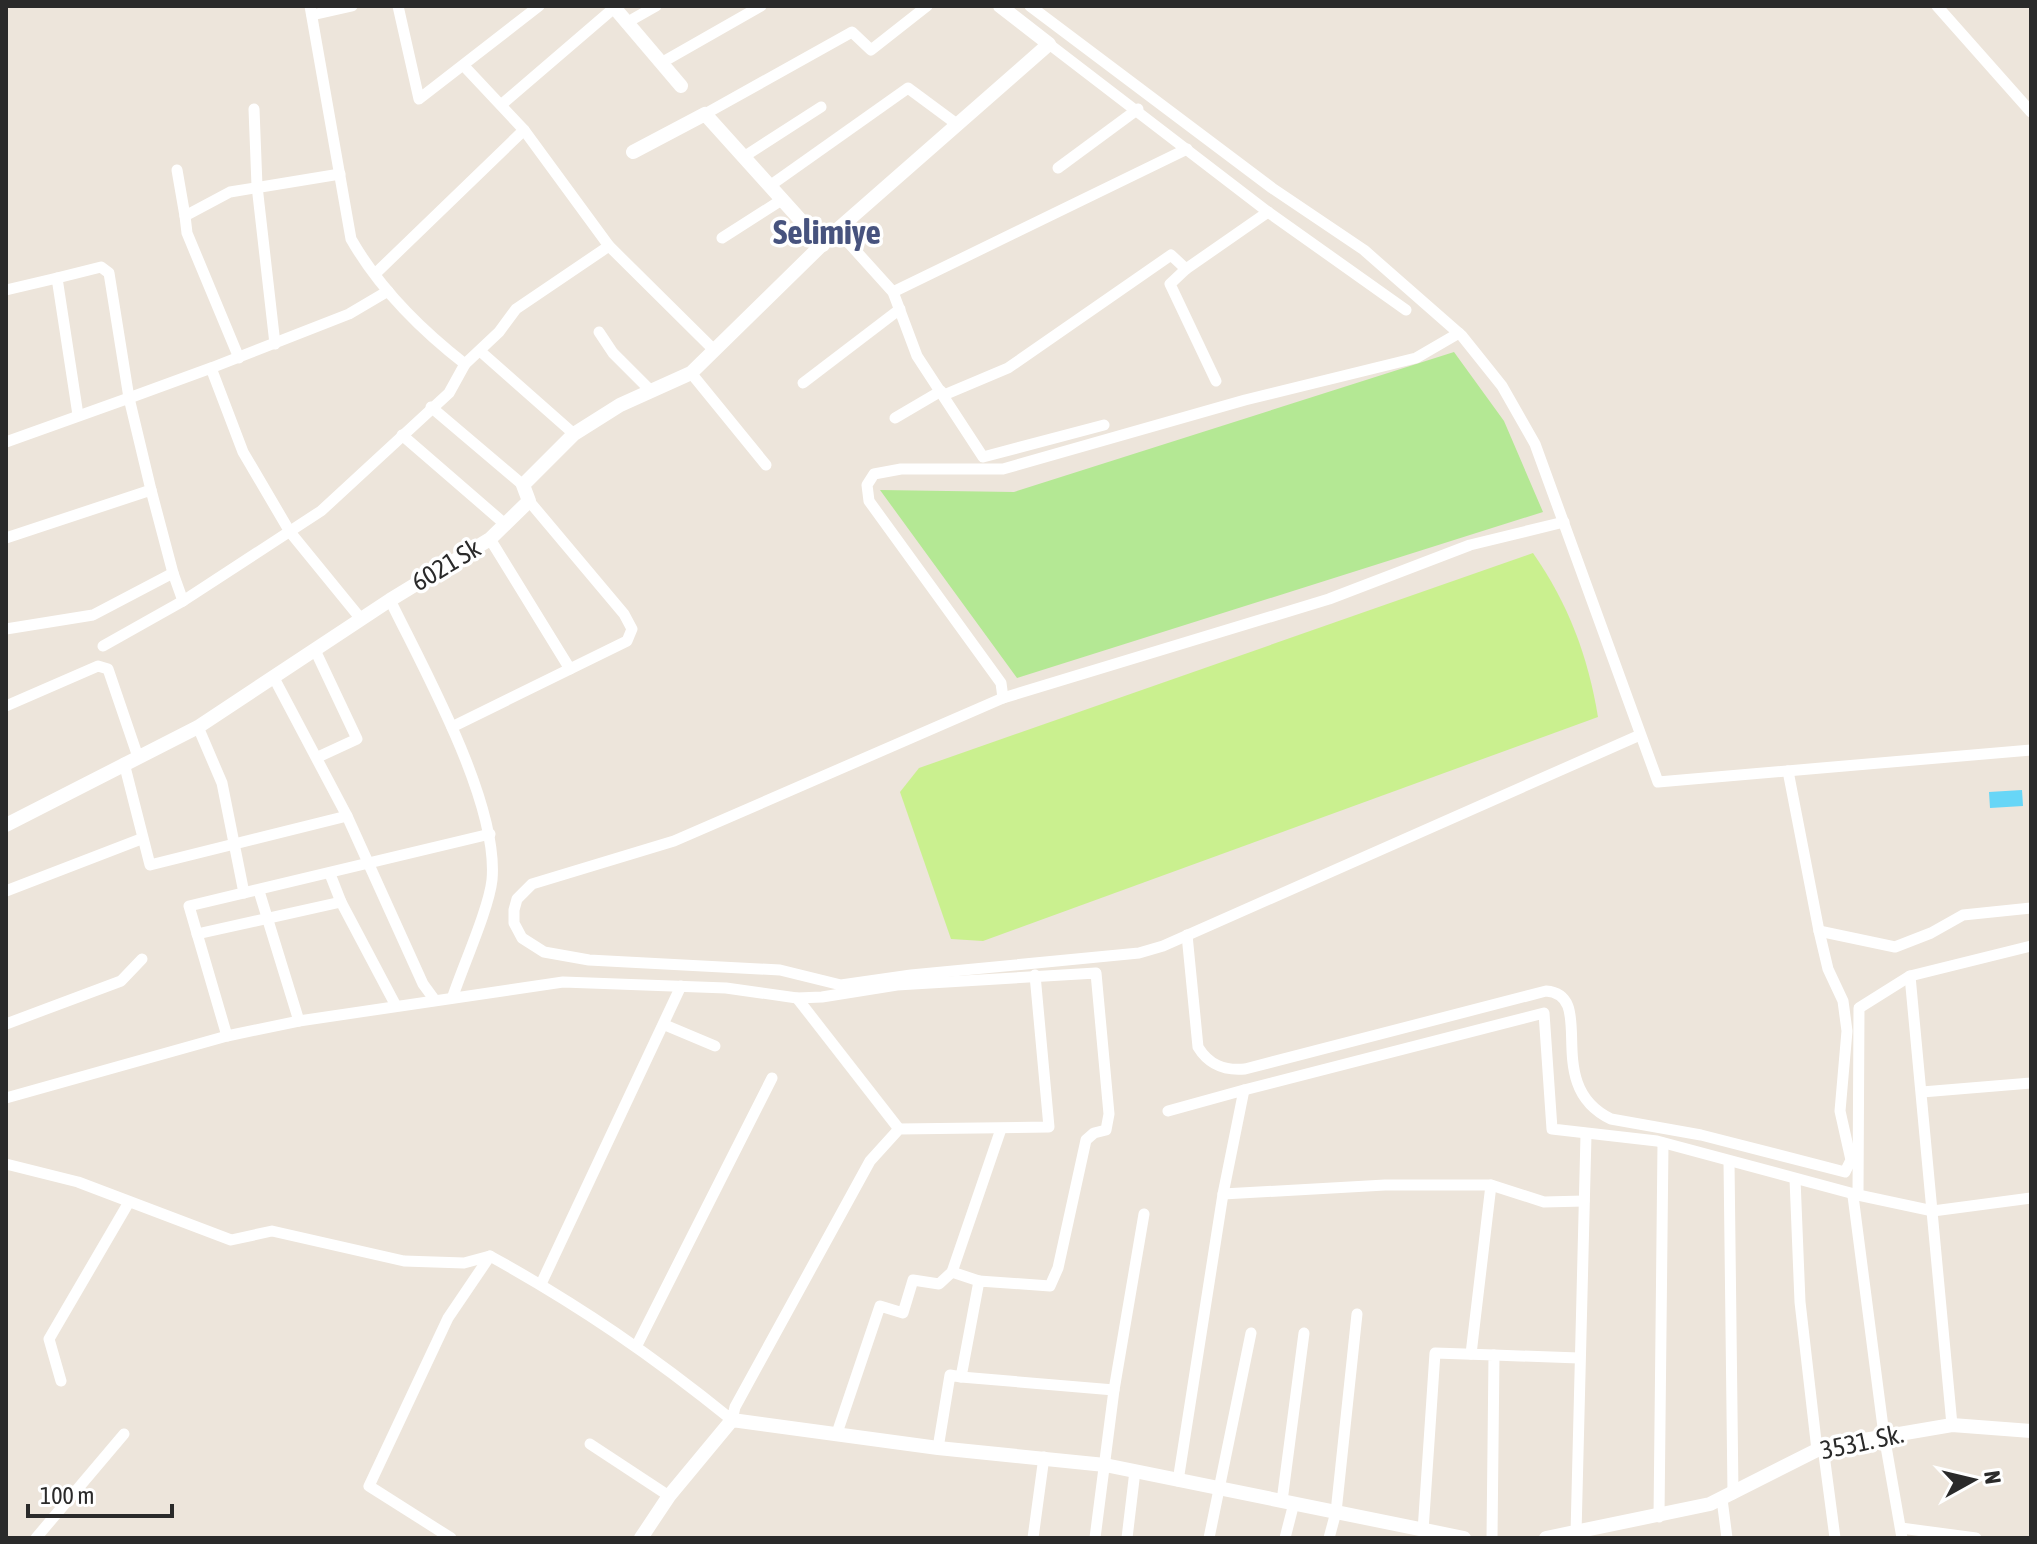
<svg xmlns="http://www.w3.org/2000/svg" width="2037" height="1544" font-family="'Asap Condensed',sans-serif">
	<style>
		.green { fill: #b4e894 }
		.pitch { fill: #caf08f }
		.water { fill: #67d6f7 }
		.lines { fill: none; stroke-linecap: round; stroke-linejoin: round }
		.minor { stroke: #fff; stroke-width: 11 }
		.tertiary { stroke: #fff; stroke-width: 14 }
		.labels { text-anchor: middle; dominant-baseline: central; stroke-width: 7; stroke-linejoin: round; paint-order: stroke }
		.street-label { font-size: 26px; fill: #2a2a2a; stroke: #fff }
		.district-label { font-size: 34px; font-weight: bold; fill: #47537e; stroke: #fff }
	</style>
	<rect width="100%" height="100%" fill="#ede5db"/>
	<polygon class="green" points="1454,352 1504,421 1543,512 1017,678 880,490 1014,492"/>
	<path class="pitch" d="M1533,553C1568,603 1588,656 1598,717L983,941L951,939L900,792L919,768Z"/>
	<polygon class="water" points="2022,790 2023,806 1990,808 1989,792"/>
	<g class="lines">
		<g class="minor">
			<path d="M310,6L351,239C379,288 420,329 465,364"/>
			<polyline points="398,6 419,99 539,6"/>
			<polyline points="1030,6 1272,188 1364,250 1462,336 1502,386 1535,444 1658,782 2031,750"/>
			<polyline points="1937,6 2031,112"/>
			<polyline points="312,15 352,6"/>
			<polyline points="626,23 656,6"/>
			<polyline points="1049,44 1268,212 1406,310"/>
			<polyline points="661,63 761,6"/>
			<polyline points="464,66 524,130 609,246 714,350"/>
			<polyline points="501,105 614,8"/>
			<polyline points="254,109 257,186 275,344"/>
			<polyline points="705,114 852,32 871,50 927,6"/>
			<polyline points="745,156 821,107"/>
			<polyline points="1058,168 1138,109"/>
			<polyline points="177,170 185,216"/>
			<polyline points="771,185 908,88 958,125"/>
			<polyline points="837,230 893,292 917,356 983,457 1104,425"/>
			<polyline points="722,238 783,199"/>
			<polyline points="1186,269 1170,284 1216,381"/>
			<polyline points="375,274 524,130"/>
			<polyline points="57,278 101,267 109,273 129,398 211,368 243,452 290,532 361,619"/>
			<polyline points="6,290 57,278 78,415"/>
			<polyline points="893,292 1187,149"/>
			<polyline points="599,332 613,353 651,391"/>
			<polyline points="1459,333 1416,358 1245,400 1003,469 901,469 874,474 867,485 869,501 1001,683 1003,698 674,841 532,884 517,899 514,910 514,923 522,938 544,952 589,960 780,970 841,985 911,975 1139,953 1163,946 1640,735"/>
			<polyline points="480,351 574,434"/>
			<polyline points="239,358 187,233 185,216 230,192 340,174"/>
			<polyline points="211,368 349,314 388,291"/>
			<polyline points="691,373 766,465"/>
			<polyline points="803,383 900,309"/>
			<polyline points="944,395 1008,368 1171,255 1186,269 1268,212"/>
			<polyline points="431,407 523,485"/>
			<polyline points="895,418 941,391"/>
			<polyline points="402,435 506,525"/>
			<polyline points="6,442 129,398 151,490"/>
			<polyline points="6,538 151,490 173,573"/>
			<polyline points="490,539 570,669"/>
			<path d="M390,600C424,670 499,803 492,880C489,908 463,966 453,996"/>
			<polyline points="6,629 93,615 173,573 183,601 321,511 449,393 465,364 499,332 516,309 609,246"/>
			<polyline points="103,646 183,601"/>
			<polyline points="315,650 357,739 318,757"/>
			<polyline points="274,678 347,816 423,984 434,999"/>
			<polyline points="1003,698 1329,599 1470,545 1564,522"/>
			<polyline points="6,706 98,666 108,669 138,757"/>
			<polyline points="198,727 222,783 244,893"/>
			<polyline points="452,727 627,641 632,629 624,614 529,501"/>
			<polyline points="124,763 150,865 347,816"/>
			<polyline points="330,874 341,902 395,1004"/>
			<polyline points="6,891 141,839"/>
			<polyline points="259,891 299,1021"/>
			<polyline points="1819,931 1895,947 1931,933 1963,915 2031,908"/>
			<polyline points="197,934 341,902"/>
			<path d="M1187,935L1198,1047C1209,1065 1224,1071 1245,1069L1546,991C1599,995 1540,1085 1611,1119L1701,1135L1845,1172L1851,1160L1840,1111L1847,1031L1843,1001L1828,969L1819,931L1788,771"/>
			<polyline points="1910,976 1952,1425"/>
			<polyline points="797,998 899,1129"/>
			<polyline points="6,1024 121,981 142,959"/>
			<polyline points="665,1025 715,1046"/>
			<polyline points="227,1036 189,906 490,834"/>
			<polyline points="1244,1090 1544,1013 1552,1129 1657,1141 1858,1195 1859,1008 1910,976 2031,946"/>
			<polyline points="1922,1092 2031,1083"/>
			<polyline points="6,1098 227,1036 299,1021 563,982 726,988 797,998 822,997 897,985 1096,973 1109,1114 1106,1130 1094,1133 1086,1140 1058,1268 1050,1286 979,1281 961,1377 950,1375 938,1448"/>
			<polyline points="1168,1111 1244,1090 1223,1194 1178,1481"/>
			<polyline points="1729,1161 1733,1494"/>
			<path d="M6,1164L78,1182L231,1240L272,1231L404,1261L464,1263L490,1256C579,1305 653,1356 732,1420L735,1407L870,1161L899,1129L1049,1127L1035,975"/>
			<polyline points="1795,1179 1800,1302 1817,1450"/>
			<polyline points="1491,1185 1544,1202 1584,1201"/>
			<polyline points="1223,1194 1385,1185 1491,1185 1471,1354"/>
			<polyline points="1858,1195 1933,1211 2031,1198"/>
			<polyline points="1853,1196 1884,1435 1902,1538"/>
			<polyline points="952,1272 979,1281"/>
			<polyline points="541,1284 681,986"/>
			<polyline points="637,1345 772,1078"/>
			<polyline points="1494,1355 1579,1358"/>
			<polyline points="961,1377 1114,1390"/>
			<polyline points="61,1381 49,1339 129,1202"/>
			<polyline points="837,1433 880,1306 903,1313 913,1280 939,1284 952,1272 1001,1129"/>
			<polyline points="590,1444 669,1496"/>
			<polyline points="1823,1447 1835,1538"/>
			<polyline points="1722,1499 1727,1538"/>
			<polyline points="1282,1501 1304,1333"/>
			<polyline points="1659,1517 1663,1143"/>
			<polyline points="1901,1528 1976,1538"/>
			<polyline points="1423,1531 1435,1353 1494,1355 1492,1538"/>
			<polyline points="1576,1534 1586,1135"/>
			<polyline points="36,1538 124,1434"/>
			<polyline points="451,1538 369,1486 448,1318 490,1256"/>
			<polyline points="1033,1538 1044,1457"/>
			<polyline points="1095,1538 1114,1390 1144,1214"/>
			<polyline points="1127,1538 1135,1471"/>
			<polyline points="1209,1538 1251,1333"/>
			<polyline points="1285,1538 1294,1503"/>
			<polyline points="1329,1538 1336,1512 1357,1314"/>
		</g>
		<g class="tertiary">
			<polyline points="613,6 681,86"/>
			<polyline points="633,152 705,114 823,245"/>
			<polyline points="6,825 198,727 390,600 490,539 529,501 523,485 574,434 620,405 691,373 837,230 1049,44 1000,6"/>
			<polyline points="641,1538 669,1496 732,1420 938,1448 1105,1465 1464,1538"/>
			<polyline points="1546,1538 1710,1504 1823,1447 1952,1425 2031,1431"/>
		</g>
	</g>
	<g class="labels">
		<g class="street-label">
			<text transform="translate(446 565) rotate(-31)">6021 Sk</text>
			<text transform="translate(1862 1442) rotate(-12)">3531. Sk.</text>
		</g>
		<g class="district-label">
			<text x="827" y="231">Selimiye</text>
		</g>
	</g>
	<rect width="2037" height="1544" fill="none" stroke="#2a2a2a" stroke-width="16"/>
	<g transform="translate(1973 1480) rotate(82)" stroke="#ffffff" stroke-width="6" paint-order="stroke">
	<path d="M0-6L14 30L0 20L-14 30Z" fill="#2a2a2a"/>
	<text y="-12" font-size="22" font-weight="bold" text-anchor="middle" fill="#2a2a2a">N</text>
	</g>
	<path d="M28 1504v12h144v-12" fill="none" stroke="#2a2a2a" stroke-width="4"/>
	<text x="40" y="1504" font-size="24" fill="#2a2a2a" stroke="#ffffff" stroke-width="6" paint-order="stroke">100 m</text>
</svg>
